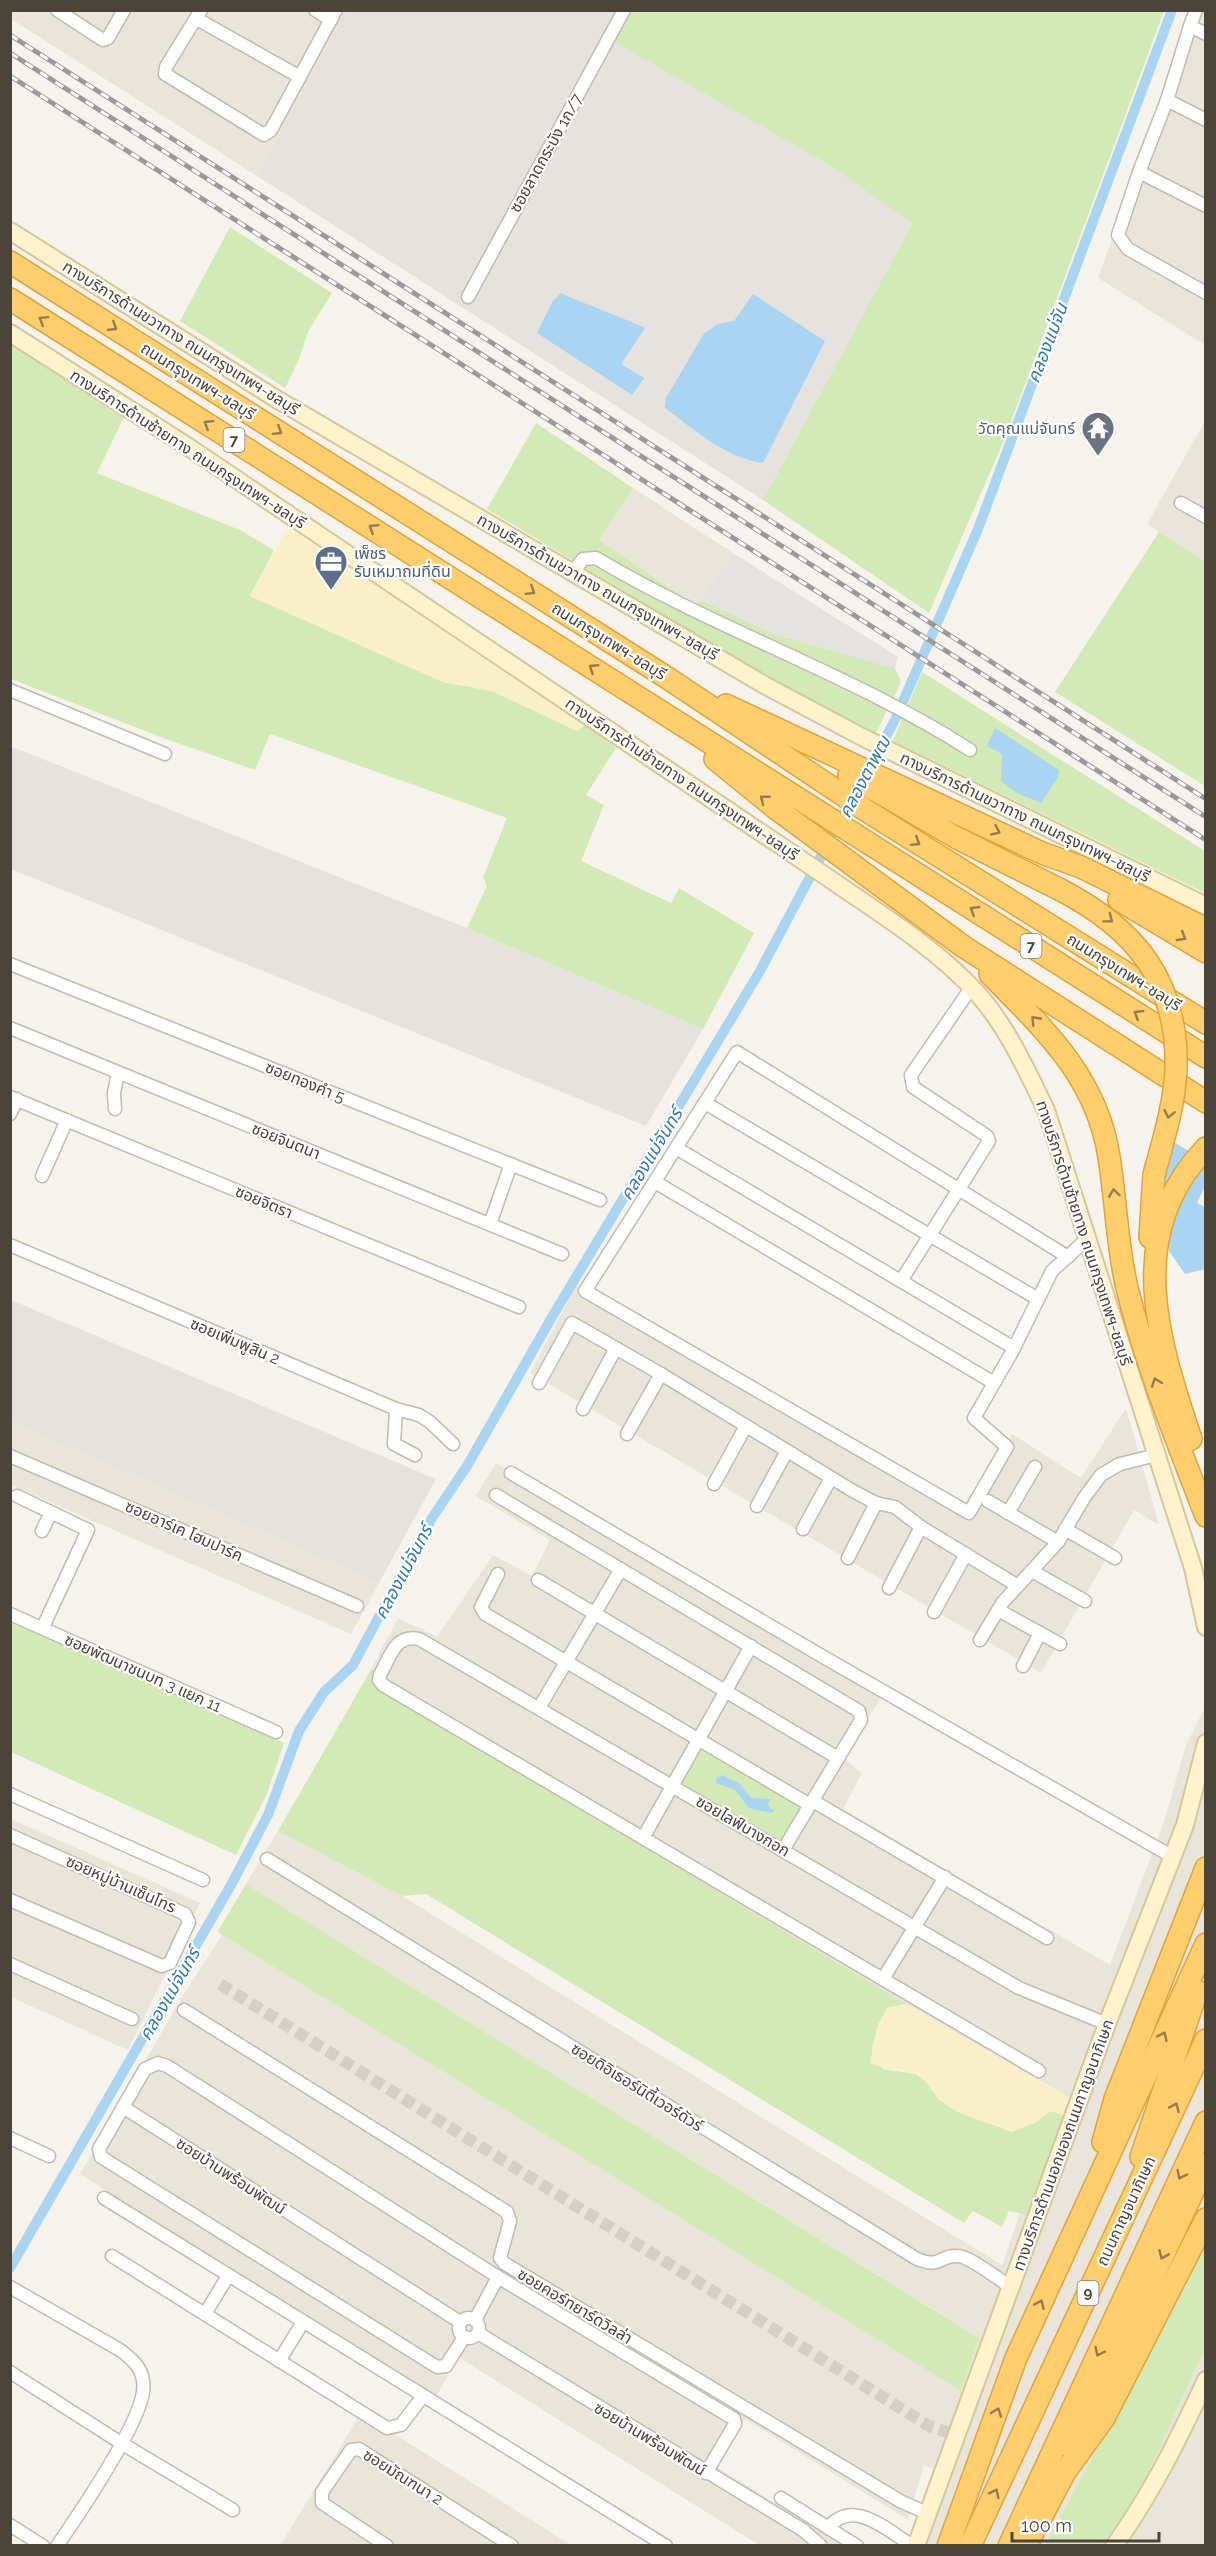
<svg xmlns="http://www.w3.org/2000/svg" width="1216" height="2556" font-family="Raleway,'Noto Sans Thai',sans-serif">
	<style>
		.residential { fill: #eae5da }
		.industrial { fill: #e6e2dd }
		.green { fill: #d2eab5 }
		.sand { fill: #f9efc9 }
		.parking { fill: #e5e3e0 }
		.water { fill: #a9d4f2 }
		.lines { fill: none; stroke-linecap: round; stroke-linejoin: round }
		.canal { stroke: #a9d4f2; stroke-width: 10 }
		.minor-tunnel { stroke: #d4d0c8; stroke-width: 12; stroke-dasharray: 12 6; stroke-linecap: butt }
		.minor-casing { stroke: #c2bbae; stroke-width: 15 }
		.secondary-casing { stroke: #d6c79b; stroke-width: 20 }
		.motorway-casing { stroke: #e0a43c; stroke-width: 24 }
		.minor { stroke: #fff; stroke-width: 12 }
		.secondary { stroke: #fff3cd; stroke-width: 16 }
		.motorway { stroke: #ffcf6e; stroke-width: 21 }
		.rail-casing { stroke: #9a9a9a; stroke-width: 5 }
		.rail { stroke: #fff; stroke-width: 3; stroke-dasharray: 9; stroke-linecap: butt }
		.motorway-bridge-casing { stroke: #e0a43c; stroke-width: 24; stroke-linecap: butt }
		.motorway-bridge { stroke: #ffcf6e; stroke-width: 21 }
		.oneway { stroke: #937c4e }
		.labels { text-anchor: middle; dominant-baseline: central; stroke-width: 4.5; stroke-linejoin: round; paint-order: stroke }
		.shield { fill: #fff; stroke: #817c74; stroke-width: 1.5 }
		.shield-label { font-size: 15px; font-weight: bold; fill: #4b4439 }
		.street-label { font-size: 16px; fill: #4b4439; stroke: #fff }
		.worship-label { font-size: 16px; fill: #5b616d; stroke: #fff; text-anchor: end }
		.service-label { font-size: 16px; fill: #4e5e75; stroke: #fff; text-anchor: start }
		.water-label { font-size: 18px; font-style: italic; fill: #2e7ab2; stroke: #fff }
	</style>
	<rect width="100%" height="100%" fill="#f6f3ec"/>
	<g class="residential">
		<polygon points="10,11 346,11 257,176 11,19"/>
		<polygon points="1193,11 1205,11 1205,345 1098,278"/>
		<polygon points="1205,421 1205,561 1147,524"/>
		<polygon points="633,488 733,553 698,606 599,540"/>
		<polygon points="576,1286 967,1511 1012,1434 1081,1478 1126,1408 1159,1525 1134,1510 1041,1673 530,1373"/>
		<polygon points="11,1422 379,1583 351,1634 11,1485"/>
		<polygon points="496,1463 884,1693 843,1758 862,1773 843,1809 1110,1965 1163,1825 1186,1745 1205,1707 1205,2545 904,2545 914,2526 933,2469 924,2465 908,2520 745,2419 718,2468 844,2545 759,2545 458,2357 436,2397 80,2174 182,1997 222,1935 960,2390 978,2337 246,1884 278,1831 402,1896 1002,2265 1062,2093 906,2004 364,1683 398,1618 437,1637 493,1555 532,1576 550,1540 476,1496"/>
		<polygon points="11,1819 200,1903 128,2050 11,1997"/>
		<polygon points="361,2413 571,2545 280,2546"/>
	</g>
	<g class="industrial">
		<polygon points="346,11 623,11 821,160 914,223 763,500 257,176"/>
		<polygon points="10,746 467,928 703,1029 646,1126 11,869"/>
		<polygon points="11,1300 436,1479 379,1583 11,1422"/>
	</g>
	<g class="green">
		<polygon points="630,11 1164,11 1005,438 929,613 763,500 913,223 821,160 613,41"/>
		<polygon points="230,227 332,293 308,332 299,359 285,388 180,321"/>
		<polygon points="10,339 126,413 97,473 240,530 274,550 250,596 443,682 492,691 577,731 585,724 616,748 586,795 604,805 581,861 671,903 679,888 754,933 703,1029 467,928 487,886 483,877 507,818 270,734 255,770 166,739 11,679"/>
		<polygon points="536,423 633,488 599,540 697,606 701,600 777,635 895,668 901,682 876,733 790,691 487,509"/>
		<polygon points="1159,532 1205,561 1205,786 1055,692"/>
		<polygon points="922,672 1205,851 1205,893 893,741"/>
		<polygon points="11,1624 52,1634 284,1743 267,1794 236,1855 11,1752"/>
		<polygon points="372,1668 382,1691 906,2004 887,2008 878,2025 872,2049 883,2069 916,2074 929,2084 939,2100 960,2113 986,2120 1011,2132 1036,2122 1050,2111 1066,2116 1029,2215 1009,2211 1002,2227 973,2211 964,2223 426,1894 402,1896 278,1831"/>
		<polygon points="701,1745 804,1806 781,1843 680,1782"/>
		<polygon points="246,1884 979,2338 961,2391 222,1935 218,1931"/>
		<polygon points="1205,2247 1205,2347 1138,2495 1101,2545 1045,2546"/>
	</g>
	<g class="sand">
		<polygon points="290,523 585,724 578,731 492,691 443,682 250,596"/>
		<path d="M906,2004L1070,2098L1066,2116L1050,2111L1036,2122L1011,2132C989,2122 959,2117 940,2100C931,2092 927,2079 915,2074C900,2068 885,2070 870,2063L878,2025L887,2008Z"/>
	</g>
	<polygon class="parking" points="733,553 898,657 895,668 777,635 701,600"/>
	<g class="water">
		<path d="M561,293C589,306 617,315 645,328L621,364L644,378L632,395L537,333L553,301Z"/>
		<path d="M753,294L825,341L763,463C726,458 695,430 665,408L666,398L703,335L717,324L734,321Z"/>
		<polygon points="995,728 1059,770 1058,777 1041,803 1017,793 1001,781 1002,754 987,746"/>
		<polygon points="1174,1142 1205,1161 1205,1186 1197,1203 1205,1207 1205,1269 1185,1274 1169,1251 1156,1153"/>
		<polygon points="722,1775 739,1783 751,1798 771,1799 768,1803 769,1808 775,1810 771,1813 749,1808 735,1790 716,1783 716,1779"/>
	</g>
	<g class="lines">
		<g class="canal">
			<polyline points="866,774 895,720 978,529 1172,10"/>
			<polyline points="10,2268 231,1885 268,1815 299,1731 324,1692 353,1665 432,1518 467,1466 552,1317 760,971 852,798"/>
		</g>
		<polyline class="minor-tunnel" points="220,1984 929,2426 958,2436"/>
		<g class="minor-casing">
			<g id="minor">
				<polyline points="57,10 103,40 108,38 124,10"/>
				<polyline points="201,10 166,67 165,74 264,135 271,130 336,10"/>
				<polyline points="315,10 331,20"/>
				<polyline points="1196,10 1190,26 1206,34"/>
				<polyline points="197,19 300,77"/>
				<polyline points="1190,26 1167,100 1139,172 1118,235 1128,249 1206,293"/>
				<polyline points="1167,100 1206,120"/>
				<polyline points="1139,172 1206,206"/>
				<polyline points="468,297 624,10"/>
				<polyline points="1181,503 1206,517"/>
				<path d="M573,572L583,559L596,558C716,630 852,674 970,750"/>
				<polyline points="10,690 165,754"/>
				<polyline points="10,964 600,1200"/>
				<polyline points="10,1028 562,1254"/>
				<polyline points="10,1097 519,1307"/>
				<polyline points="705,1103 1038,1299"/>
				<polyline points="115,1109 114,1093 118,1073"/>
				<polyline points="10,1114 17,1099"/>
				<polyline points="676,1148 1014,1348"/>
				<polyline points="42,1176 67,1120"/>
				<polyline points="655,1182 994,1383"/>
				<polyline points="490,1224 511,1164"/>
				<polyline points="10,1245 396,1409 419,1415 430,1422 453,1444"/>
				<polyline points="1068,1257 737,1052 585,1291 969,1513 1007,1447 974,1418 1012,1352 1052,1271 1088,1238"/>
				<polyline points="901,1281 989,1141 987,1136 913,1087 911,1075 971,988"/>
				<polyline points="539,1383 572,1323 661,1374 853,1491 876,1503 895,1507 921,1527 1018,1586"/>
				<polyline points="396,1409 394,1444 415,1455"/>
				<polyline points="583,1409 616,1348"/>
				<polyline points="627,1434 661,1374"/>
				<polyline points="10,1456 357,1606"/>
				<polyline points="511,1473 820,1655 1173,1857"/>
				<polyline points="714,1484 746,1426"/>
				<polyline points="496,1495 859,1711 861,1720 783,1850"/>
				<polyline points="17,1496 88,1530 43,1627"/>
				<polyline points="988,1501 1058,1542"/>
				<polyline points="757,1506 787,1451"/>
				<polyline points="1008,1513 1035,1467"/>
				<polyline points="803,1529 831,1478"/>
				<polyline points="1065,1529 1115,1558"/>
				<polyline points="42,1531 51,1512"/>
				<polyline points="848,1558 876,1503"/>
				<polyline points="1032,1571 1085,1601"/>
				<polyline points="498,1574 481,1607 485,1614 810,1805"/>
				<polyline points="538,1580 838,1758"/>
				<polyline points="889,1588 921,1527"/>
				<polyline points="998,1610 1060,1644"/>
				<polyline points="934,1612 966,1554"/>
				<polyline points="10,1614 276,1732"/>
				<polyline points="980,1640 1003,1602 1058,1542 1084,1498 1101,1475 1120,1464 1157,1455"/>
				<polyline points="1023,1666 1040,1633"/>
				<polyline points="539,1708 621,1569"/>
				<polyline points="10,1794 203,1880"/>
				<polyline points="813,1801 1047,1938"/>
				<polyline points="10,1835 185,1914 189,1922 170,1963 162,1966 10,1900"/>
				<polyline points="643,1838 751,1646"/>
				<path d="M267,1859L917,2259C943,2269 938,2255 957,2256C970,2256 999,2280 1011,2287"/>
				<polyline points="10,1964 132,2019"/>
				<polyline points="883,1979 945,1877"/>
				<polyline points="184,2010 507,2212 510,2221 500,2258 504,2263 900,2501 929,2514"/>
				<path d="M1039,2071L383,1685L379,1680L380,1675C390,1657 395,1634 419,1639L1019,1988L1107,2024"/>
				<polyline points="123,2107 460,2322"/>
				<polyline points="10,2138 49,2156"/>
				<polyline points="104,2198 666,2546"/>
				<polyline points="112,2256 387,2428 401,2425 423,2396"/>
				<path d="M10,2287L120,2350C135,2361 146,2372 143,2392C138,2427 79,2514 57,2546"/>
				<polyline points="205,2314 228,2276"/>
				<circle cx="469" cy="2328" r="10"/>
				<polyline points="475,2320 498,2277"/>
				<polyline points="478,2333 803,2530 821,2546"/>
				<polyline points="464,2337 446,2366 437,2367 101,2157 99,2149 145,2069 158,2063 167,2066 498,2277 734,2419 735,2424 706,2473"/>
				<polyline points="279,2361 303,2322"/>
				<polyline points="10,2372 121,2443 233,2510"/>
				<polyline points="781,2498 857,2546"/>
				<polyline points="10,2525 43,2546"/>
				<path d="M828,2528C853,2497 886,2530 913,2546"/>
				<polyline points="387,2546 322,2503 322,2492 351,2450 359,2449 512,2546"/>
			</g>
		</g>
		<g class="secondary-casing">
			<g id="secondary">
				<polyline points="10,231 278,400 768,687 864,738 1206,906"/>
				<path d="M10,333L187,446L827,877C877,912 934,946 976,992C1007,1026 1026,1069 1046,1110L1193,1568L1206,1627"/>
				<polyline points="916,2546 1107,2024 1185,1825 1206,1743"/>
				<path d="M1114,2546C1152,2493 1179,2438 1206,2380"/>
			</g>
		</g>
		<g class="motorway-casing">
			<g id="motorway">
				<polyline points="10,262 666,677 867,811 1206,1023"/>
				<polyline points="10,299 1206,1057"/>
				<polyline points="726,705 1042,853 1081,867 1206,929"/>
				<polyline points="715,759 774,807 964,947 1206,1102"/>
				<polyline points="849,775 957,838 1059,889"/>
				<polyline points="1119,900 1206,952"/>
				<path d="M990,974C1043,1028 1097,1077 1109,1157C1116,1200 1117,1246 1127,1288C1146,1366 1177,1441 1206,1516"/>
				<polyline points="1150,1237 1154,1175"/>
				<path d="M1191,1439C1158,1340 1123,1234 1206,1148"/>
				<polyline points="1103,2142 1115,2099 1206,1868"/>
				<polyline points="1141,2157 1197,1991"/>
				<polyline points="1072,2449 1206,2164"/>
				<polyline points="948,2546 1016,2358 1206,1944"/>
				<polyline points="970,2546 1206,2040"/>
				<polyline points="1009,2546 1206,2122"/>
				<polyline points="1026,2546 1065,2472 1104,2418 1206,2219"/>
			</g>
		</g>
		<use href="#minor" class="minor"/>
		<use href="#secondary" class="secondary"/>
		<use href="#motorway" class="motorway"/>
		<g class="rail-casing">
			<g id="rail">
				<polyline points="10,35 1206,799"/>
				<polyline points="10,53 1206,817"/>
				<polyline points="10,76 1206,840"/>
			</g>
		</g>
		<use href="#rail" class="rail"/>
		<g class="motorway-bridge-casing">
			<path id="motorway-bridge" d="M1059,889C1135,928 1179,981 1176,1071C1174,1106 1163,1141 1154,1175"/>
		</g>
		<use href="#motorway-bridge" class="motorway-bridge"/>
	</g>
	<defs><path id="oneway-chevron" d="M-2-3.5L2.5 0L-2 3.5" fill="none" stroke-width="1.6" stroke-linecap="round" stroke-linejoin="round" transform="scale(1.5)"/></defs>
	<g class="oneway">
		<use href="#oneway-chevron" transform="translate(43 320) rotate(-148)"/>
		<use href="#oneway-chevron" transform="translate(113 327) rotate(32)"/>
		<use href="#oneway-chevron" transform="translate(208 424) rotate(-148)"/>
		<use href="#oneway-chevron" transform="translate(278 431) rotate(32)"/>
		<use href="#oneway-chevron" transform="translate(373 528) rotate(-148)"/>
		<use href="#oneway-chevron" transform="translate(531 591) rotate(32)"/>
		<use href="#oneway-chevron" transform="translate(593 668) rotate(-147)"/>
		<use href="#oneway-chevron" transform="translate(764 799) rotate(-141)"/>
		<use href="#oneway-chevron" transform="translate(996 831) rotate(25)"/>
		<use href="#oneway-chevron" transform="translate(916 842) rotate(32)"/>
		<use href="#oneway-chevron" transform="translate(974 910) rotate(-148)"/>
		<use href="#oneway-chevron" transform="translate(1109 919) rotate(37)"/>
		<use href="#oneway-chevron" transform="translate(1182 937) rotate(31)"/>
		<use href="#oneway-chevron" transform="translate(1138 1014) rotate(-148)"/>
		<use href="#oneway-chevron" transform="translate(1035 1020) rotate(-134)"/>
		<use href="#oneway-chevron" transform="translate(1169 1114) rotate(102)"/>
		<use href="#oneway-chevron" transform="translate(1114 1193) rotate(-98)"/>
		<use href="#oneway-chevron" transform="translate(1156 1382) rotate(-110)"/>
		<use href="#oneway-chevron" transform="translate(1163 2036) rotate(-65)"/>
		<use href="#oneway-chevron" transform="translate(1175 2107) rotate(-66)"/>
		<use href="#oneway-chevron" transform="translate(1181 2175) rotate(115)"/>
		<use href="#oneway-chevron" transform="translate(1163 2255) rotate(114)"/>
		<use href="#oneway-chevron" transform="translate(1040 2304) rotate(-66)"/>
		<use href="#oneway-chevron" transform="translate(1099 2352) rotate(115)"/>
		<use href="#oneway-chevron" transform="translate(997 2412) rotate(-70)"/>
		<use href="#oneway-chevron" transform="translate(995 2493) rotate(-64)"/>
	</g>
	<defs>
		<g id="temple-pin" transform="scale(1.725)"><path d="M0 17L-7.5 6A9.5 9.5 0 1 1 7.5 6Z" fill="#6b7280" stroke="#fff"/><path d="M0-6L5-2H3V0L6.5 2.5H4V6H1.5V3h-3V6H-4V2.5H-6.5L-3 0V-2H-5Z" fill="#fff"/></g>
		<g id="office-pin" transform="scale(1.725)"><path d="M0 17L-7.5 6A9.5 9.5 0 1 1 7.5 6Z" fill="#5c6f8a" stroke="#fff"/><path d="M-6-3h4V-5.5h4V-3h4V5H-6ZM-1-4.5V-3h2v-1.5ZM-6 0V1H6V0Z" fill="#fff"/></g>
	</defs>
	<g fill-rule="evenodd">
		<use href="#temple-pin" x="1098" y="428"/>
		<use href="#office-pin" x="331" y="562"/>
	</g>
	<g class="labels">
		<g class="shield">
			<rect x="223.5" y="428" width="21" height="24" rx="4.5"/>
			<rect x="1020.5" y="934" width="21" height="24" rx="4.5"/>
			<rect x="1077.5" y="2281" width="21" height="24" rx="4.5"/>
		</g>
		<g class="shield-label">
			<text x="234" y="440">7</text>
			<text x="1031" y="946">7</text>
			<text x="1088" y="2293">9</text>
		</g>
		<g class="street-label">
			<text transform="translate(546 153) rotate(-61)">ซอยลาดกระบัง 1ก/7</text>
			<text transform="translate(181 338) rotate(32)">ทางบริการด้านขวาทาง ถนนกรุงเทพฯ-ชลบุรี</text>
			<text transform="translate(198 381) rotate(32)">ถนนกรุงเทพฯ-ชลบุรี</text>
			<text transform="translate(188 449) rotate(33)">ทางบริการด้านซ้ายทาง ถนนกรุงเทพฯ-ชลบุรี</text>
			<text transform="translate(598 587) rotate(30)">ทางบริการด้านขวาทาง ถนนกรุงเทพฯ-ชลบุรี</text>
			<text transform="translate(609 641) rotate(32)">ถนนกรุงเทพฯ-ชลบุรี</text>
			<text transform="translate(682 779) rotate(34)">ทางบริการด้านซ้ายทาง ถนนกรุงเทพฯ-ชลบุรี</text>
			<text transform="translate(1025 817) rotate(26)">ทางบริการด้านขวาทาง ถนนกรุงเทพฯ-ชลบุรี</text>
			<text transform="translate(1124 972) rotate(32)">ถนนกรุงเทพฯ-ชลบุรี</text>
			<text transform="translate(305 1082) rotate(22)">ซอยทองคำ 5</text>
			<text transform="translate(286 1141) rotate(22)">ซอยจินตนา</text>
			<text transform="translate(264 1202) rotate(23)">ซอยจิตรา</text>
			<text transform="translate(1084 1233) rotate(72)">ทางบริการด้านซ้ายทาง ถนนกรุงเทพฯ-ชลบุรี</text>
			<text transform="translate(235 1341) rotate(23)">ซอยเพิ่มพูสิน 2</text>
			<text transform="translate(184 1531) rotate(24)">ซอยอาร์เค โฮมปาร์ค</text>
			<text transform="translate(143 1673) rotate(24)">ซอยพัฒนาชนบท 3 แยก 11</text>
			<text transform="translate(743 1826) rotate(30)">ซอยไลฟ์บางกอก</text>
			<text transform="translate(121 1884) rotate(24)">ซอยหมู่บ้านเซ็นโทร</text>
			<text transform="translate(637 2087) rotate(32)">ซอยดิอิเธอร์นิตี้เวอร์ดัวร์</text>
			<text transform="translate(1063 2145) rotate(-70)">ทางบริการด้านนอกของถนนกาญจนาภิเษก</text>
			<text transform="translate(231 2176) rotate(33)">ซอยบ้านพร้อมพัฒน์</text>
			<text transform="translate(1126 2211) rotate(-65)">ถนนกาญจนาภิเษก</text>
			<text transform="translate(575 2306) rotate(31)">ซอยคอร์ทยาร์ดวิลล่า</text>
			<text transform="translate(650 2439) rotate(31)">ซอยบ้านพร้อมพัฒน์</text>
			<text transform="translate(403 2477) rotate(32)">ซอยมัณฑนา 2</text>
		</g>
		<g class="worship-label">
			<text x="1075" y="428">วัดคุณแม่จันทร์</text>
		</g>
		<g class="service-label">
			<text x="354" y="553">เพ็ชร<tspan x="354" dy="18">รับเหมาถมที่ดิน</tspan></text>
		</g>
		<g class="water-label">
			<text transform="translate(1047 343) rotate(-69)">คลองแม่จัน</text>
			<text transform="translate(864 777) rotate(-62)">คลองตาพุฒ</text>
			<text transform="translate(651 1154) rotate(-59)">คลองแม่จันทร์</text>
			<text transform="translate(403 1572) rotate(-62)">คลองแม่จันทร์</text>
			<text transform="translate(169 1994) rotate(-60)">คลองแม่จันทร์</text>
		</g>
	</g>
	<rect width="1216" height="2556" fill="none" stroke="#4b4439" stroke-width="24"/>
	<path d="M1012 2532v9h147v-9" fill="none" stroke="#4b4439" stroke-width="3"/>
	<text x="1021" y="2532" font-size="18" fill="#4b4439" stroke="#ffffff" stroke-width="4.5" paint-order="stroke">100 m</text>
</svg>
